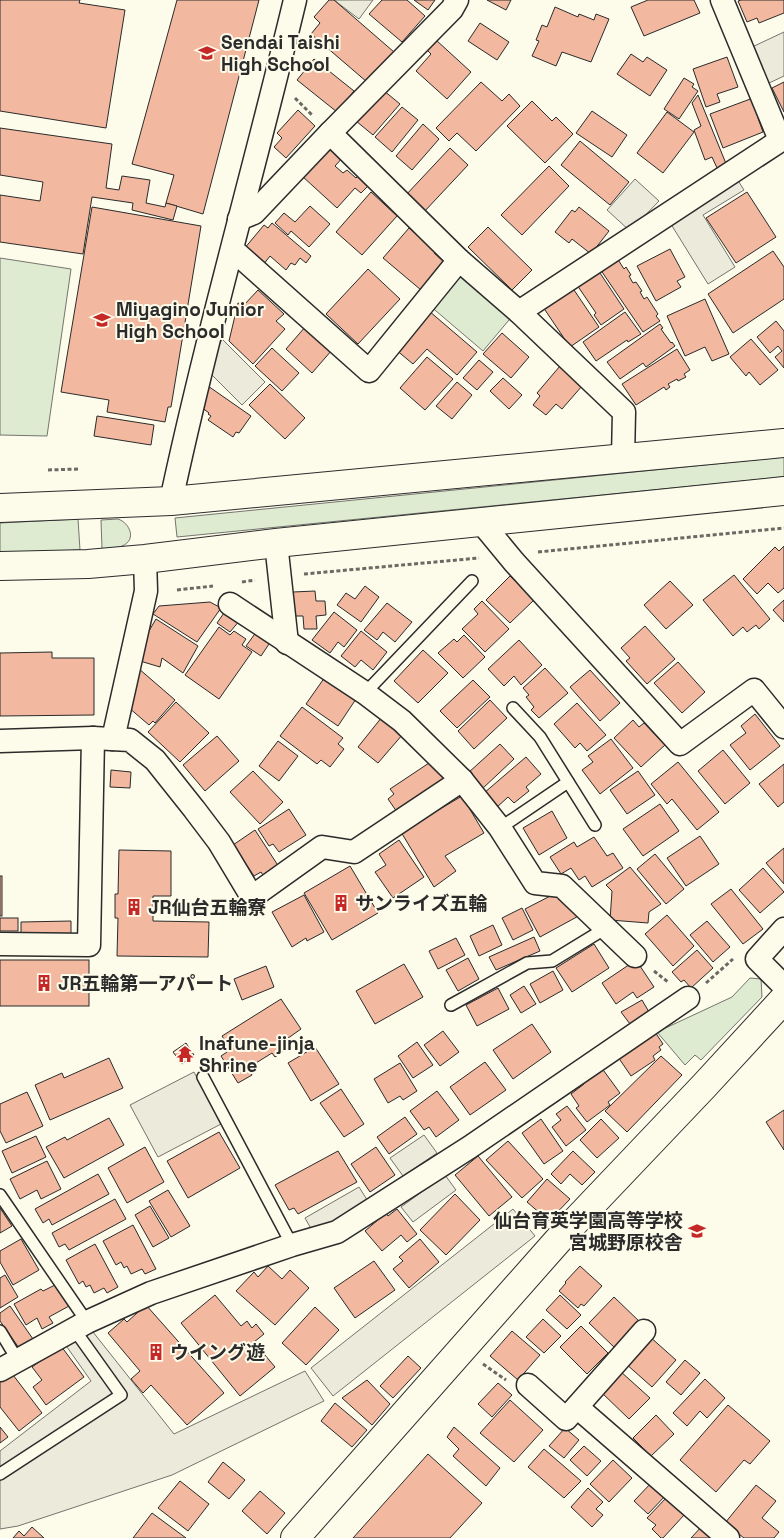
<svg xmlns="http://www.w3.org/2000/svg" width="784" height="1538" font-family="'Space Grotesk','Noto Sans JP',sans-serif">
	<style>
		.green { fill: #deebd1; stroke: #74746e }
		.parking { fill: #eceadb; stroke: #74746e }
		.building { fill: #f2b8a0; stroke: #2b2b2b }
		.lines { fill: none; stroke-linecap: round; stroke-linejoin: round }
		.lane-casing { stroke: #2b2b2b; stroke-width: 14 }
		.street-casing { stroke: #2b2b2b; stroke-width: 25 }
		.secondary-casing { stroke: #2b2b2b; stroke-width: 30 }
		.path { stroke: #6a6964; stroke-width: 3; stroke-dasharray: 4 2.5; stroke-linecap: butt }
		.lane { stroke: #fdfbea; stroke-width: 11 }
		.street { stroke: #fdfbea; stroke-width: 22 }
		.secondary { stroke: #fdfbea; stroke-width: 28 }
		.labels { text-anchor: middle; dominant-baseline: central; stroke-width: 4; stroke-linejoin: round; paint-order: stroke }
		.poi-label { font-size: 19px; font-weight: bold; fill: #2b2b2b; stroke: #fdfbea; text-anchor: start }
	</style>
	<rect width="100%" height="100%" fill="#fdfbea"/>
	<g class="green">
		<polygon points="0,258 71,269 47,436 0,435"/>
		<polygon points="461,269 514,314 483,351 429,305"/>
		<polygon points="784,457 784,477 177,537 175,518"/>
		<polygon points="78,519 80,550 0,554 0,523"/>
		<path d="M118,519C130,523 137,540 122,546C117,549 108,548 102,549L101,520Z"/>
		<polygon points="750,978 761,979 762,997 701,1060 695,1055 685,1065 657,1032 732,997"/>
	</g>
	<g class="parking">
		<polygon points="334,0 373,0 359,19"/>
		<polygon points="784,32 784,76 767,84 750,48"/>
		<polygon points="635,179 659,201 630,231 607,210"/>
		<polygon points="737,179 744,190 703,215 735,267 708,284 669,221"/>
		<polygon points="222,339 265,382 242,405 208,371"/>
		<polygon points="194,1072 221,1124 158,1157 130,1105"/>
		<polygon points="424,1135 437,1153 403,1176 390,1158"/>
		<polygon points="445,1175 456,1190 413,1222 401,1207"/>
		<polygon points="359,1187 369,1203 314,1234 305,1218"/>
		<polygon points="513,1209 535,1236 333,1396 311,1368"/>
		<polygon points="89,1327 174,1434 305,1371 324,1401 172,1475 18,1526 0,1529 0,1451 91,1381 62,1340"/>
	</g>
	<g class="building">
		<polygon points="0,0 80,0 79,3 125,10 106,128 0,111"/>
		<polygon points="177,0 259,0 203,214 166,203 174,175 132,164"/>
		<polygon points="329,0 334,0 394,52 367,82 311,34 320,23 314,17"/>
		<polygon points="382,0 407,0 425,16 402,42 369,14"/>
		<polygon points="414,0 435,0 428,10"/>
		<polygon points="487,0 511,0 506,10"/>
		<polygon points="648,0 694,0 700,13 644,36 631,7"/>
		<polygon points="741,0 784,0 784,13 759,23 757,18 747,22 738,1"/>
		<polygon points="555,7 578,17 579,14 594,20 596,14 609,19 591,62 562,52 556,66 532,56 539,41 536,40 542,25 547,27"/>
		<polygon points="480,23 509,42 497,60 468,41"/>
		<polygon points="436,40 471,72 447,99 416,71 431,54 427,50"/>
		<polygon points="631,54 643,62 647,57 667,70 650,96 617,74"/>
		<polygon points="727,57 738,87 717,94 720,102 706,107 693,69"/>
		<polygon points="314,59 354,91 337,112 297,80"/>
		<polygon points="684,78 694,84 692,87 698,91 679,119 664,109"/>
		<polygon points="481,82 502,101 509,94 520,106 476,151 457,133 449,141 436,128"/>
		<polygon points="784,82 784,112 772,88"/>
		<polygon points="383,90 400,104 373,135 356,121"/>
		<polygon points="698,95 727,166 718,170 712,157 705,160 694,130 701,126 692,103"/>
		<polygon points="753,98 761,117 758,118 763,132 723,148 710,114"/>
		<polygon points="532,101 552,121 556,117 573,134 545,163 507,126"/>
		<polygon points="402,107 418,120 392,152 375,137"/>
		<polygon points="298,110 315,126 286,158 274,147 282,138 277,133"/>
		<polygon points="592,111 627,135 612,157 576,133"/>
		<polygon points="667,112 694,132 663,173 637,153"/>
		<polygon points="423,124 439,139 412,170 396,156"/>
		<polygon points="0,128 112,144 106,188 119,190 122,176 150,180 146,203 165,207 166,203 177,206 173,220 132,210 133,203 92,197 83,254 0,242 0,195 40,201 43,182 0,175"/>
		<polygon points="580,141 629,182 610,205 561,165"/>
		<polygon points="329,142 344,156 335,166 343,173 347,170 356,178 361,173 371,183 361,193 355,188 337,208 302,176"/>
		<polygon points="450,148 468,165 423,213 405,196"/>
		<polygon points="549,166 569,186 522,235 501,215"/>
		<polygon points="371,192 397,216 362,255 336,232"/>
		<polygon points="747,192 776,237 736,263 706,218"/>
		<polygon points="310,206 330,224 309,247 291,231 288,235 275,223 284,213 295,222"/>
		<polygon points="92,207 201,226 171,407 168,407 165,422 107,412 109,400 61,392"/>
		<polygon points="579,207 609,231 591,254 572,239 569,243 555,232 572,210 575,212"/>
		<polygon points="272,223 311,256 306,263 300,258 295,265 291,263 286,270 270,256 263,265 244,249 264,225 268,228"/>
		<polygon points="488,227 532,270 512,290 468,247"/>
		<polygon points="409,228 436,251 434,253 444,262 421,290 383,258"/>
		<polygon points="670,249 685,277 677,281 681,287 656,301 637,266"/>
		<polygon points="773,251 784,267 784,299 733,333 708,294"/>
		<polygon points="617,258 624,269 626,267 631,275 629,276 633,283 636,282 642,291 640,292 644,299 647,297 658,314 656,316 660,321 643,332 600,269"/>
		<polygon points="368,269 400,299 358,344 326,314"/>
		<polygon points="598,270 624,309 601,325 594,315 596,313 577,285"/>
		<polygon points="572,287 599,327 570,347 543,307"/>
		<polygon points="258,290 284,314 276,321 285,329 253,364 229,341 238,303 244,305"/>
		<polygon points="705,299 729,354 712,361 705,347 685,356 667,316"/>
		<polygon points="429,311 477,352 457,375 427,349 413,364 395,349"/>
		<polygon points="625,312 641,334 628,342 627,340 596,361 583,342"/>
		<polygon points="776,321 784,331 784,368 775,357 782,351 778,346 770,353 757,337"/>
		<polygon points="660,324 663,328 661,329 671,343 672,342 675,346 646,367 643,363 620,379 607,362"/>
		<polygon points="306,326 332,350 312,373 286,349"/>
		<polygon points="502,333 529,357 511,378 483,354"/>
		<polygon points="751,339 778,370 760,385 749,372 746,376 730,357"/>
		<polygon points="272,348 299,373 282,391 255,366"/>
		<polygon points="677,349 690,370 684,374 686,377 678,381 677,379 668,384 670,387 666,390 664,387 636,405 622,384"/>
		<polygon points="427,357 453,379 425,410 400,388"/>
		<polygon points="479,360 493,372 477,390 463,378"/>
		<polygon points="560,366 582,386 562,409 556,404 546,415 533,405 540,396 537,393"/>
		<polygon points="503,378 522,395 509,409 490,391"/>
		<polygon points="457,382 472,395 452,419 436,406"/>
		<polygon points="270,384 305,418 285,439 249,405"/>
		<polygon points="208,386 251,416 239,433 236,432 233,437 208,420 211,416 208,414 209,413 201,407"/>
		<polygon points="97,416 154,425 151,445 94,436"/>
		<polygon points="784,546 784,588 778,593 768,583 757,594 743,579 775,547 779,551"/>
		<polygon points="734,575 770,619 759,629 756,625 747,632 743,627 733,636 703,600"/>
		<polygon points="510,576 534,600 510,623 486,600"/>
		<polygon points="670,581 693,605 666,629 644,605"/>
		<polygon points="365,586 379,597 361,622 337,605 346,593 355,599"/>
		<polygon points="315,591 316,601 325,601 326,615 316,616 317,629 304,629 303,616 295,616 293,592"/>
		<polygon points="784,600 784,622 773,610"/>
		<polygon points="482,601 509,629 485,652 462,629 478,614 474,609"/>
		<polygon points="210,602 221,608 197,642 153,614 159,606"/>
		<polygon points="387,603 412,622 395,642 383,632 377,640 364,630"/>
		<polygon points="226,610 240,620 230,632 217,623"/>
		<polygon points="334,612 357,630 344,647 338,642 330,653 312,640"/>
		<polygon points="156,619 198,646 183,673 162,658 160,667 140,661 146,636"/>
		<polygon points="645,626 675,659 647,684 626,661 630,658 621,648"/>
		<polygon points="219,627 230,635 234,631 246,639 242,645 252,652 219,699 185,675"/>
		<polygon points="257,631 271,641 261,656 246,646"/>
		<polygon points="361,631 387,652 373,670 361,660 355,667 341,656"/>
		<polygon points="464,635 485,657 463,678 438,653 454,639 457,642"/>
		<polygon points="519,640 542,665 521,685 514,676 504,686 488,669"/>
		<polygon points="423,650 448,673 418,703 394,681"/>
		<polygon points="52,652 52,658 94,658 94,715 0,716 0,653"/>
		<polygon points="678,662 705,692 682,713 654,683"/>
		<polygon points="138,668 175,700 155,723 153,721 149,725 128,707"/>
		<polygon points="545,668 568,693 539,718 531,710 534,707 526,697 529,695 523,688"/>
		<polygon points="590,670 620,703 600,721 570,687"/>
		<polygon points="325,677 356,699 338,726 306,704"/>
		<polygon points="473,680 490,697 457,728 440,711"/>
		<polygon points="490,700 507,718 474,749 458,731"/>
		<polygon points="176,702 209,733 180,762 148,732"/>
		<polygon points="577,703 606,735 587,751 580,743 575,748 554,724"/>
		<polygon points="302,707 343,738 338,744 344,749 330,767 321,760 317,764 280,736"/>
		<polygon points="755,714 780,746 750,770 730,745 746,733 741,726"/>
		<polygon points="382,717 403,734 378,763 358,747"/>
		<polygon points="633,720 639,727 644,723 665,745 641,767 614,738"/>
		<polygon points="217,736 239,761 205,791 183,765"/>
		<polygon points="611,739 633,768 600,794 582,770 593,762 588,756"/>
		<polygon points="278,741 298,756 279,781 259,766"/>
		<polygon points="500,744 514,759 482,789 468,773"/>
		<polygon points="723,750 750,783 725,804 698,771"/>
		<polygon points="526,757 541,774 526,787 529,791 514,803 508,797 496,808 484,793"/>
		<polygon points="432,761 444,779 397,812 388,799 394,794 390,789"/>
		<polygon points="678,762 719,812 697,830 672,799 667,804 651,784"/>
		<polygon points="784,764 784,802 778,807 759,784"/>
		<polygon points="111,770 131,772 130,788 110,787"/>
		<polygon points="253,771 283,802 260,824 230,792"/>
		<polygon points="638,771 655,795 627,814 610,790"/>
		<polygon points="462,796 484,833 445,856 456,871 434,887 401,832"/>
		<polygon points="660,804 679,831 643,856 623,829"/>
		<polygon points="289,809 306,835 279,852 273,844 269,846 258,829"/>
		<polygon points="552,811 567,838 539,855 523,828"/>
		<polygon points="255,830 279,867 264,877 261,872 254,876 233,845"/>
		<polygon points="700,836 719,864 686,886 667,858"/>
		<polygon points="594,837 607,856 613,853 623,868 592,887 585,876 579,880 571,868 561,874 550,857 574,842 577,847"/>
		<polygon points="399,840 424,877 393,898 375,872 386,865 379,854"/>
		<polygon points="784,848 784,884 766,863"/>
		<polygon points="119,850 171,851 171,896 153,896 153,921 209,922 208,957 117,956 118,918 115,918 115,894 118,894"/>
		<polygon points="655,854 684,889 666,904 637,869"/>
		<polygon points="350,866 378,913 332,940 304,893"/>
		<polygon points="630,867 661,904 649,912 648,923 610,920 612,891 606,885"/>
		<polygon points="763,868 784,892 760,913 739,890"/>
		<rect x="0" y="876" width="2" height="40"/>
		<polygon points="731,889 763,929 743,944 711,904"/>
		<polygon points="558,892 584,913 540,937 525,909"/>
		<polygon points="304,895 324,932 307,941 306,938 292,947 272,912"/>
		<polygon points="522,908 533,930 513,940 502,918"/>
		<polygon points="667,915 694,946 673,966 645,934"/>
		<rect x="0" y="918" width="18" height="13"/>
		<polygon points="71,921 71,935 21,936 21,922"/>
		<polygon points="707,921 730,947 713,962 690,935"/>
		<polygon points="493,925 502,945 479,956 470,936"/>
		<polygon points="534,937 540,951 496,970 489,957"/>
		<polygon points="456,938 465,955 438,969 429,951"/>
		<polygon points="594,944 609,968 572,992 556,968"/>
		<polygon points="697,950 713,968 691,988 684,980 681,982 672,972"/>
		<polygon points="468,958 479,979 458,991 446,970"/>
		<rect x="0" y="960" width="89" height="46"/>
		<polygon points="636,960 654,987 637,998 633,992 616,1004 602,983"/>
		<polygon points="404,964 423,997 375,1024 356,991"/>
		<polygon points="266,966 274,987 242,1000 234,979"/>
		<polygon points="553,971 563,990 540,1003 530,984"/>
		<polygon points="524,986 536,1004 521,1013 510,995"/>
		<polygon points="498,988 509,1009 477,1026 466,1005"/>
		<polygon points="281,999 301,1029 284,1041 288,1048 275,1057 272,1053 248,1068 252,1075 238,1083 221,1056 227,1052 225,1049 229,1047 222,1036"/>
		<polygon points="642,1000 649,1012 630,1024 621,1012"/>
		<polygon points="532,1024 551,1052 513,1079 493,1050"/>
		<polygon points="443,1031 459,1052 440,1066 424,1045"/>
		<polygon points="655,1032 663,1044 659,1047 661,1050 653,1056 655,1060 631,1076 618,1057"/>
		<polygon points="417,1042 433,1065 413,1078 398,1056"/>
		<polygon points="186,1043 194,1055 182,1064 173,1052"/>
		<polygon points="315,1047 339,1084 311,1101 288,1063"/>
		<polygon points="661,1056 682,1075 627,1132 605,1111"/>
		<polygon points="109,1058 123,1088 50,1120 35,1085 62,1073 64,1078"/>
		<polygon points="485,1062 506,1090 470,1115 450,1087"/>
		<polygon points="400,1063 417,1091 403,1100 400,1096 388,1103 374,1079"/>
		<polygon points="601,1067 620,1093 608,1102 610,1105 587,1122 576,1108 579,1106 571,1094 584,1084 582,1081"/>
		<polygon points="341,1089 364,1124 344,1137 320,1103"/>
		<polygon points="437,1091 459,1120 436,1137 429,1127 424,1130 410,1111"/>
		<polygon points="27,1092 43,1126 6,1143 0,1131 0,1104"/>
		<polygon points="567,1106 586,1130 566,1146 552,1127 561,1120 556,1114"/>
		<polygon points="784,1110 784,1150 766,1122"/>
		<polygon points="405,1117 417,1134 389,1154 377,1137"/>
		<polygon points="109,1118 124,1145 64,1178 46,1147 65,1137 67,1140"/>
		<polygon points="541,1119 563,1151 544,1164 522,1133"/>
		<polygon points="601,1119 619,1138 597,1158 580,1140"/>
		<polygon points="219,1132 240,1168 188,1198 167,1161"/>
		<polygon points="36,1136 46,1157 12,1173 2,1151"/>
		<polygon points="508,1141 543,1179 522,1198 486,1160"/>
		<polygon points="145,1147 164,1182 127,1203 108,1168"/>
		<polygon points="376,1147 395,1175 370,1192 351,1164"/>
		<polygon points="338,1151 357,1182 298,1214 294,1208 289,1210 275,1185"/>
		<polygon points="573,1151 595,1172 582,1185 570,1174 561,1184 551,1174"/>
		<polygon points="478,1156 512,1197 489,1216 455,1175"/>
		<polygon points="47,1161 61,1189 41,1199 37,1190 20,1199 10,1179"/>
		<polygon points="98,1174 109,1194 52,1225 49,1219 43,1223 35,1209"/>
		<polygon points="547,1179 570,1199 549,1221 527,1202"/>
		<polygon points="168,1190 190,1226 171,1237 149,1201"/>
		<polygon points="455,1194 480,1220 446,1255 420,1230"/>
		<polygon points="115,1199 126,1219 69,1250 65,1244 59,1247 52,1233"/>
		<polygon points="150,1206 169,1238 153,1247 135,1215"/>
		<polygon points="0,1208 12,1226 0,1233"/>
		<polygon points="397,1209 417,1234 407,1242 401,1235 382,1251 365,1231 386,1213 388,1216"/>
		<polygon points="133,1225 156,1269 145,1274 142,1269 131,1274 127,1266 124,1268 121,1262 116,1265 103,1241"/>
		<polygon points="21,1239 39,1270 13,1285 0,1262 0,1251"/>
		<polygon points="420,1239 439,1262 409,1288 393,1269 403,1261 399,1257"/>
		<polygon points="95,1244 118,1287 107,1293 104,1288 94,1293 90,1285 86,1287 83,1281 79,1284 66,1260"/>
		<polygon points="374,1261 395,1290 355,1318 334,1288"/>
		<polygon points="268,1266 282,1279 290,1270 309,1288 275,1325 236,1291 254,1272 258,1277"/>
		<polygon points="580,1266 602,1286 584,1306 581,1304 578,1308 559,1291 566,1283 565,1282"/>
		<polygon points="5,1275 18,1297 0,1308 0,1278"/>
		<polygon points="57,1284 69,1306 49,1317 53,1323 42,1329 37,1318 26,1325 14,1304 41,1289 43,1291"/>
		<polygon points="215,1295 241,1326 247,1321 252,1328 256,1324 264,1334 254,1342 275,1367 240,1396 181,1323"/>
		<polygon points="560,1295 581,1315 567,1329 546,1310"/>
		<polygon points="614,1297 641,1323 615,1348 589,1323"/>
		<polygon points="146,1305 224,1393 187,1425 151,1385 143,1393 131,1379 140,1371 108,1333 124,1319 127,1322"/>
		<polygon points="10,1306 33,1339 19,1348 0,1321 0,1313"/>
		<polygon points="315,1307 339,1330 306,1365 282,1343"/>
		<polygon points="543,1319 561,1336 544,1353 526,1337"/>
		<polygon points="581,1326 608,1353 587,1374 560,1347"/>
		<polygon points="512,1331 540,1355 518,1380 490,1356"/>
		<polygon points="649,1336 676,1360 652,1387 625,1363"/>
		<polygon points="61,1346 84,1377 46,1405 33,1387 42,1380 32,1367"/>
		<polygon points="408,1356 421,1368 393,1398 380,1386"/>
		<polygon points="685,1360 700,1373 681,1395 666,1382"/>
		<polygon points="10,1371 42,1413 19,1431 0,1407 0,1379"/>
		<polygon points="620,1371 650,1398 629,1419 601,1392"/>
		<polygon points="705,1379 725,1398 707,1418 700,1411 687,1426 673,1413"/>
		<polygon points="367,1380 390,1404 372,1425 342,1398"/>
		<polygon points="498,1383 512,1395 492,1417 478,1404"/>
		<polygon points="510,1400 543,1430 514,1462 480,1433"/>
		<polygon points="335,1403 367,1430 352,1447 321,1421"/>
		<polygon points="728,1405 770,1441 750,1464 744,1460 716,1492 680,1460"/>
		<polygon points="656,1415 674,1434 651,1456 633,1438"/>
		<polygon points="0,1427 8,1437 0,1443"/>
		<polygon points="454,1427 500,1468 486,1486 453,1456 459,1449 447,1437"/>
		<polygon points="565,1428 579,1440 564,1458 549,1446"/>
		<polygon points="584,1446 601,1461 587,1476 570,1460"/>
		<polygon points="544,1449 581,1481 564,1498 528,1467"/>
		<polygon points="428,1454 482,1503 450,1538 353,1538"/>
		<polygon points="613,1460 632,1478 609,1502 590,1484"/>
		<polygon points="223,1462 245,1480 229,1499 208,1482"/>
		<polygon points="180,1481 209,1504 188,1531 158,1508"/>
		<polygon points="653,1481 667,1494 648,1514 634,1501"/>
		<polygon points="756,1485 776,1501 762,1518 779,1532 774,1538 744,1538 725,1523"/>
		<polygon points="588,1488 603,1502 596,1509 603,1515 592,1527 571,1507"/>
		<polygon points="260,1491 285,1513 267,1534 242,1511"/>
		<polygon points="667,1497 685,1514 663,1538 661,1538 652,1529 656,1525 647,1518"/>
		<polygon points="152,1513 186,1538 133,1538"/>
		<polygon points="703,1525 717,1538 691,1538"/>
		<polygon points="32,1527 44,1538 13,1538 19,1531 24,1536"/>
	</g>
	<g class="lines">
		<g class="lane-casing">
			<g id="lane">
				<polyline points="365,693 472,581"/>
				<polyline points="513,708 540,737 595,825"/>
				<polyline points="500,828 568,782"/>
				<polyline points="451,1005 527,963 552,961 606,928"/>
				<polyline points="203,1077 292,1245"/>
				<polyline points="0,1195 87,1322"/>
				<polyline points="0,1331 17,1359"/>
				<polyline points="0,1474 121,1395 74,1329"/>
			</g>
		</g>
		<g class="street-casing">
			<g id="street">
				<polyline points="722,0 780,140"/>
				<polyline points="330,133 459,260 519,312 624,412 623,458"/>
				<polyline points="239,219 254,213 330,133 452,9 457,0"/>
				<polyline points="233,250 369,371 459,260"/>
				<polyline points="519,312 784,138"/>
				<path d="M171,501C207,333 255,167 295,0"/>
				<polyline points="481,522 514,562 680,744 754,690 784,727"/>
				<polyline points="276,543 287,643"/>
				<polyline points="230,604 365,693 402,721 462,780 500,828 535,883 562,886 635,956"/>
				<polyline points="113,739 146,591 145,559"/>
				<polyline points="0,741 93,738 130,740 155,760 194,809 219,842 252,897 322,847 354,852 462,780"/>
				<polyline points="784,929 757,959 784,986"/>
				<polyline points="0,944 89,945 93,738"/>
				<polyline points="0,1370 87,1322 151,1293 292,1245 337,1232 470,1147 688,998"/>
				<polyline points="528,1385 566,1419 644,1331"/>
				<polyline points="577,1407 728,1538"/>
			</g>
		</g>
		<g class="secondary-casing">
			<g id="secondary">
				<polyline points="0,508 171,501 784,443"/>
				<polyline points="0,566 88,564 145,559 276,543 784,491"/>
				<polyline points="295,1538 569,1228 704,1086 784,999"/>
			</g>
		</g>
		<g class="path">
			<polyline points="295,98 313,116"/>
			<polyline points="48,470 79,469"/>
			<polyline points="538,552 784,528"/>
			<polyline points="304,574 479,558"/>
			<polyline points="242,582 255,580"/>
			<polyline points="177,590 213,586"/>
			<polyline points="654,971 668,982"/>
			<polyline points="706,983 733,959"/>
			<polyline points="483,1364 506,1380"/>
		</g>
		<use href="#lane" class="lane"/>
		<use href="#street" class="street"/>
		<use href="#secondary" class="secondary"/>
	</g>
	<defs>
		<g id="school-bare" transform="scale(1.35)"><path d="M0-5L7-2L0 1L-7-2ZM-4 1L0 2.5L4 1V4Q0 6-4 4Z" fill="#c62828" stroke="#fdfbea" stroke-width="2.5" paint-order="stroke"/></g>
		<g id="building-bare" transform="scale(1.35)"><path d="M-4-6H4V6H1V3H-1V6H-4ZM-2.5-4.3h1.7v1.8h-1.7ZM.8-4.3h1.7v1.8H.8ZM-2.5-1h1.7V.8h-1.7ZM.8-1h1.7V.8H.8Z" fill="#c62828" stroke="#fdfbea" stroke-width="2.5" paint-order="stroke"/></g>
		<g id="temple-bare" transform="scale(1.35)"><path d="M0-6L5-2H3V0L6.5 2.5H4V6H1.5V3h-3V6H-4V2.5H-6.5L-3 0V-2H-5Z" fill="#c62828" stroke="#fdfbea" stroke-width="2.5" paint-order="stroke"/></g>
	</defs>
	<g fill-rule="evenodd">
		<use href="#school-bare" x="207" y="53"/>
		<use href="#school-bare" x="102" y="320"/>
		<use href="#building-bare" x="341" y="903"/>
		<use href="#building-bare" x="134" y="907"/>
		<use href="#building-bare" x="44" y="983"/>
		<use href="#temple-bare" x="185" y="1054"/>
		<use href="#school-bare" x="697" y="1231"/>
		<use href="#building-bare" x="156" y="1352"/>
	</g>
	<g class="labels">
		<g class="poi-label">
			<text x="221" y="42">Sendai Taishi<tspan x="221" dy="22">High School</tspan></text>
			<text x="116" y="309">Miyagino Junior<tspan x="116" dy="22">High School</tspan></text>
			<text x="355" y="903">サンライズ五輪</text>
			<text x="148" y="907">JR仙台五輪寮</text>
			<text x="58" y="983">JR五輪第一アパート</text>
			<text x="199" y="1043">Inafune-jinja<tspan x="199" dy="22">Shrine</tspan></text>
			<text x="683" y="1220" text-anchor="end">仙台育英学園高等学校<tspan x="683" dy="22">宮城野原校舎</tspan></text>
			<text x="170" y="1352">ウイング遊</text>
		</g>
	</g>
</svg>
